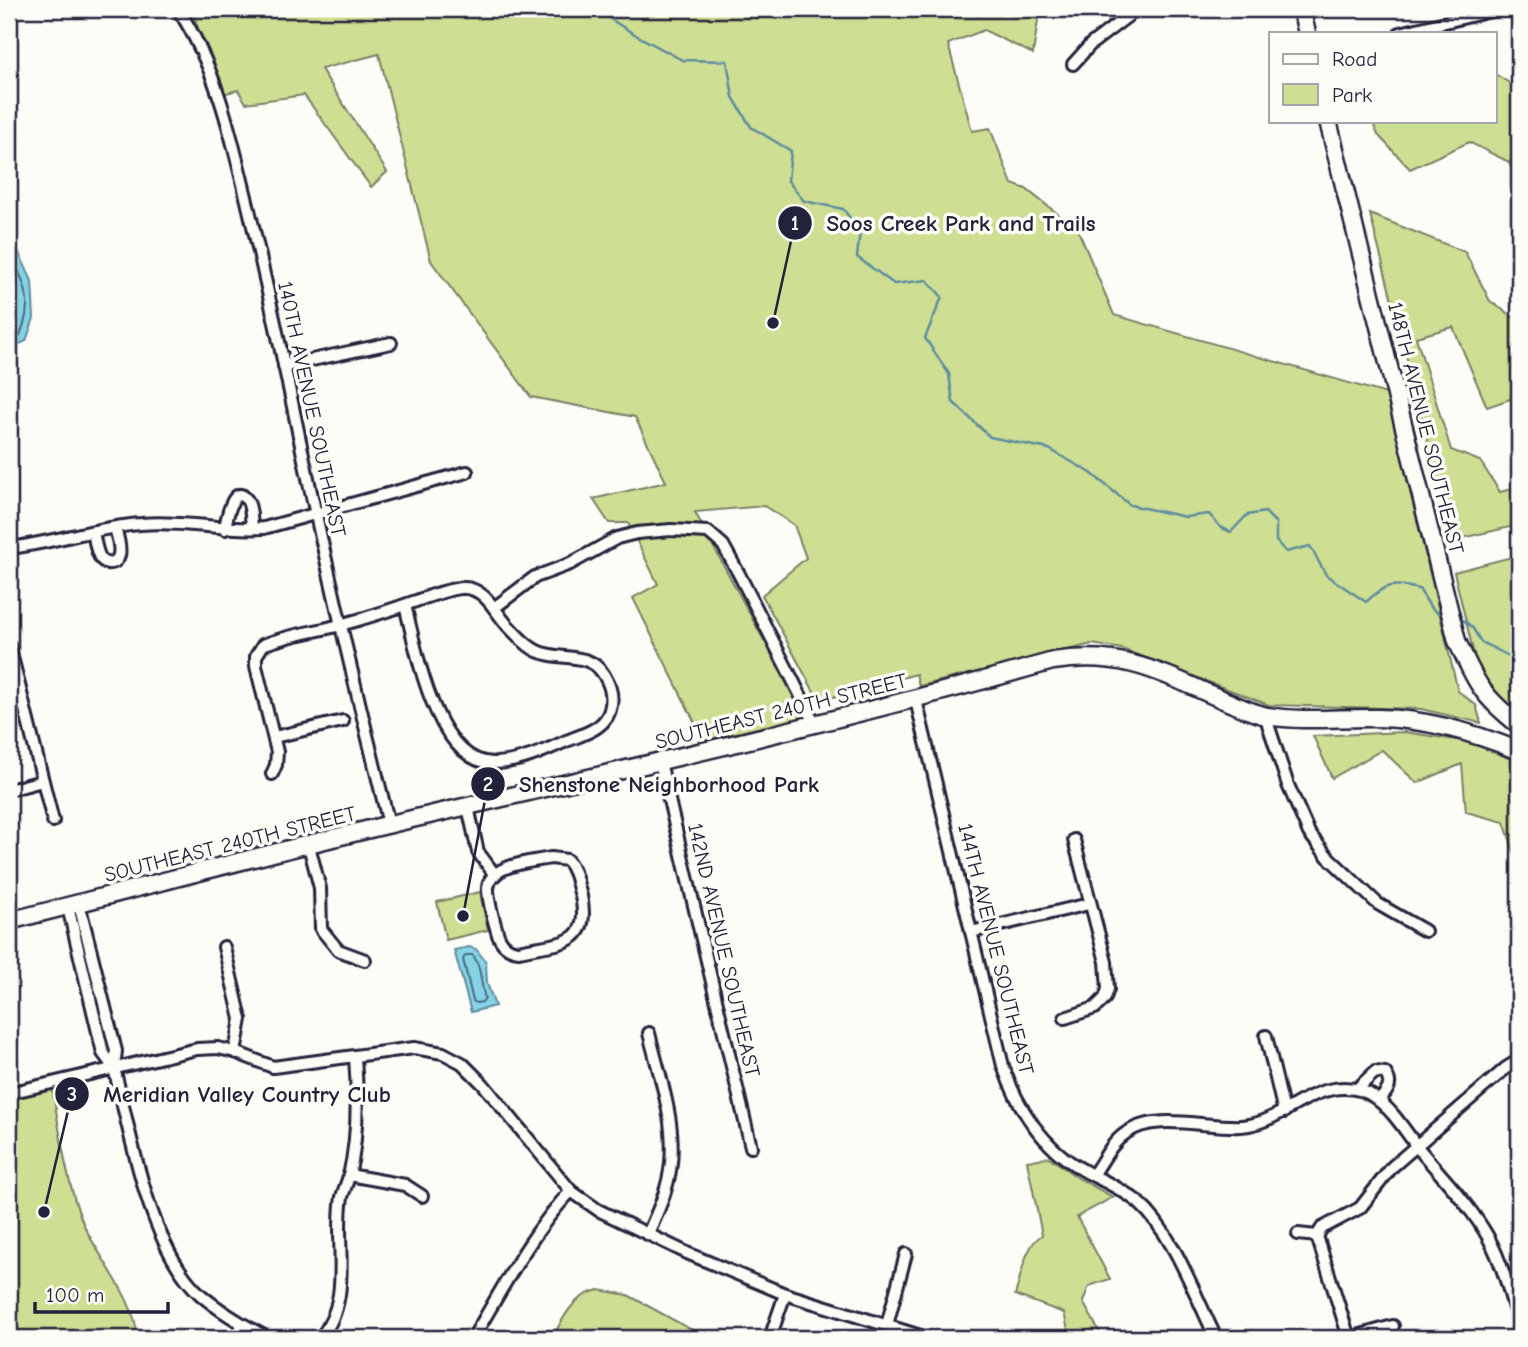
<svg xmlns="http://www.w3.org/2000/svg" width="1528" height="1347" font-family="'Comic Neue',sans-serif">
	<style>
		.green { fill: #cede92; stroke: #788066; stroke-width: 2 }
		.water { fill: #85d3e4; stroke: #5d8ca0; stroke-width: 2 }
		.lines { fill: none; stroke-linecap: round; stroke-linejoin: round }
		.shore { stroke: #4a697f; stroke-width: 2 }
		.stream { stroke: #5d8ca0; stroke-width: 2.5 }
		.street-casing { stroke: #22223b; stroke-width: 16 }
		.secondary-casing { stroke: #22223b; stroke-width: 21 }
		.street { stroke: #fdfcf7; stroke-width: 10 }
		.secondary { stroke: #fdfcf7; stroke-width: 16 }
		.labels { text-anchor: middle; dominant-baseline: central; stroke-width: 7; stroke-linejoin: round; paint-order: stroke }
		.street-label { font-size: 21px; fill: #22223b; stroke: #fdfcf7 }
		.leader { fill: none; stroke: #22223b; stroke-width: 2.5 }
		.callout-dot { fill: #22223b; stroke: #fdfcf7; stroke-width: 2.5 }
		.mark-label { font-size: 21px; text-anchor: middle; font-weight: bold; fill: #fff }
		.callout-label { font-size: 23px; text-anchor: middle; font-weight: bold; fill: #22223b; stroke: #fdfcf7; stroke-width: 7; stroke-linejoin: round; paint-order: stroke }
	</style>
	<rect width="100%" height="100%" fill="#fdfcf7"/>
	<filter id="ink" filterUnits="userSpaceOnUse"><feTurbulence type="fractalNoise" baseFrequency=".0143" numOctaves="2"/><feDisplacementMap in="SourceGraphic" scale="14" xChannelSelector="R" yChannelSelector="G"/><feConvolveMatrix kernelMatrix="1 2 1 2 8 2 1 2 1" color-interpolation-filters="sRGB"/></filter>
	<g filter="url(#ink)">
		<g class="green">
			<path d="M191,9H974L977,16L992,9H1029L1038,20L1033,54L984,30L948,44L972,131L990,128L1012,184L1026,189L1078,230L1114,315L1387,394L1458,691L1476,705L1481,723L1421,709L1269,705L1122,649L1092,644L919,686L916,674L819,701L762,595L806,558L794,525L764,506L695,512L805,717L705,743L633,598L658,584L628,523H609L593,499L666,482L635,417L531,397L431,261L379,54L321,69L387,172L371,187L304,95L246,103L238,90L223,94C219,79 209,67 204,52C200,38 198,22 191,9Z"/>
			<polygon points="1495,74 1519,89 1519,185 1509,162 1469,142 1410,169 1378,135 1372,121 1495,121"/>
			<polygon points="1370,214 1465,252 1490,301 1519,321 1519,396 1487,407 1453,327 1416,337 1451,450 1480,461 1500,492 1519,487 1519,525 1453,540"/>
			<polygon points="1519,555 1519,715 1502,700 1479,675 1454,572"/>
			<polygon points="1405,732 1475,743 1519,763 1519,866 1504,822 1466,812 1462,764 1417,783 1382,750 1332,778 1313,736"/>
			<polygon points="480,892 488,930 446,940 437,902"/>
			<path d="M51,1082C60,1129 65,1179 83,1223C100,1261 134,1296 138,1338H9V1093Z"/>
			<path d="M1049,1157L1078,1178L1113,1197L1077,1217L1110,1279L1089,1286L1083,1302L1103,1338H1070L1064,1313L1015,1295C1021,1277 1025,1245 1042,1235L1027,1161Z"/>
			<path d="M599,1290L628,1295L701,1335L700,1338H552C564,1317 573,1295 599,1290Z"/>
		</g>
		<g class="water">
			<polygon points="9,231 32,281 34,318 26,341 9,349"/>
			<polygon points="469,947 476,949 486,962 487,983 495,1006 471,1012 454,950"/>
		</g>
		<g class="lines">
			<g class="shore">
				<path d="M9,250C24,282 35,300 20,335L9,341"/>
				<path d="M466,955H473C482,968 480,983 485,998L482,1002L476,1003L473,1001L463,959Z"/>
			</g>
			<g class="stream">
				<path d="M594,9L636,35L682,60L727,61L733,97L751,127L791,151L788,181L804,201L843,209L860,231L857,257L894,284L927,280L942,297L925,338L949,374L953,402L990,437L1049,449L1091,473L1130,505L1186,517L1209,514L1220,527L1231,532L1247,515L1265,512L1276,523V541L1286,552L1310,546L1326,575L1366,602C1386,583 1393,583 1419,589L1431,608L1439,614"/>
				<polyline points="1463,620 1472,627 1481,642 1519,661"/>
			</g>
			<g class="street-casing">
				<g id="street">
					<path d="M178,9C216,67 231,134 247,201C263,268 278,335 292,402C321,544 354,684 389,824"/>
					<polyline points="1400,33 1499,9"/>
					<polyline points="1073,64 1091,44 1137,9"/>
					<polyline points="284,366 391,343"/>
					<path d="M225,529C226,522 233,481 247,500C252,507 251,521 252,528"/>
					<path d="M93,532C95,540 96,553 101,559C104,562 107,564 111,563C126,560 117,536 115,528"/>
					<path d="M9,548C53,543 96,527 141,524C182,520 222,531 264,528L467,472"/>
					<polyline points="494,608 535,577 570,564 617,538 637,533 671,530 708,532 723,545 739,574 815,724"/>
					<polyline points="9,645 53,821"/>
					<path d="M916,700L1003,1066C1017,1107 1043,1148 1083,1170C1102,1181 1122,1188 1139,1203C1174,1234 1195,1296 1216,1338"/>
					<polyline points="1265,715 1288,785 1309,833 1328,857 1378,904 1425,931"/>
					<polyline points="274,737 343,721"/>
					<polyline points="660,762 751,1147"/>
					<path d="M272,774L276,765L277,752L256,666V656L263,645C287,635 315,632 340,625C366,618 391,610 416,601C431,596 447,589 462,588C485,586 496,614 509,627C518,636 526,646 537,651C560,662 589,650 604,675C610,685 613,694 611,705C608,729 583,734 564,742C542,752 518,763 493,763C435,762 416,648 405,605"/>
					<polyline points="9,790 42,781"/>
					<polyline points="468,807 478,852 495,875"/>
					<polyline points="309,846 320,888 321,929 338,950 365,960"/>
					<path d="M551,858L567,860C576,871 577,883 581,896C592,948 558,942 519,951C508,950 502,945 498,935C494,921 489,906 488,891C486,864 532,862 551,858Z"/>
					<polyline points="79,904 116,1051 114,1068"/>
					<path d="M68,907L103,1053L114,1068C131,1134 149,1249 201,1295C221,1312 245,1326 268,1338"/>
					<polyline points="971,932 1089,904"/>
					<polyline points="224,947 241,1019 235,1052"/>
					<polyline points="1065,1018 1095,1008 1105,998 1108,989 1106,962 1074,840"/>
					<polyline points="1266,1036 1284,1112"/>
					<path d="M1357,1089L1375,1072L1385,1073C1394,1085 1387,1091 1379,1101"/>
					<polyline points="9,1093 197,1049 218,1048 235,1052 273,1067 414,1048 443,1053 462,1063 483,1084 571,1191 598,1210 687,1253 785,1294 927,1338"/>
					<polyline points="349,1175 405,1185 422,1196"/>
					<path d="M1093,1175C1103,1161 1111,1143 1126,1133C1155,1112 1206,1128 1241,1126C1279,1124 1306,1088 1344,1088C1354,1088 1366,1091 1374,1097C1393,1110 1405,1131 1419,1149C1442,1177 1470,1205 1488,1237C1503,1264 1511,1297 1519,1327"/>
					<path d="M648,1234C654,1219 662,1204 666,1188C682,1136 661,1083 649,1033"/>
					<polyline points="1298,1234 1317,1236"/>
					<polyline points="1317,1236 1322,1228 1360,1208 1392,1167 1506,1068 1519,1060"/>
					<polyline points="1317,1236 1349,1338"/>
					<polyline points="887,1325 906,1254"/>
					<polyline points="235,1338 243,1325"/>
					<path d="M320,1338C354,1299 334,1243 342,1197C344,1190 347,1183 349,1176C358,1138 358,1096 355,1057"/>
					<path d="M473,1338C503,1288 530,1234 571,1191"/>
					<polyline points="770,1338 785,1294"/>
					<polyline points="1350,1338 1393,1326"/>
				</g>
			</g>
			<g class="secondary-casing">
				<g id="secondary">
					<polyline points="1301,9 1307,33"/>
					<path d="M1328,121L1457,641C1476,683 1482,696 1519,725"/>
					<path d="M9,921C136,889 263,854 391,824C613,772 834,723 1053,661C1118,651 1154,669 1212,695C1229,702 1248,712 1267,716C1304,722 1342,717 1379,718C1428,719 1475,733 1519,751"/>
				</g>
			</g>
			<use href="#street" class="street"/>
			<use href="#secondary" class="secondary"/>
		</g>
	</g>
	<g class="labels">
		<g class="street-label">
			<text transform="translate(312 409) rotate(78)">140TH AVENUE SOUTHEAST</text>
			<text transform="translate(1426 428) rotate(76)">148TH AVENUE SOUTHEAST</text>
			<text transform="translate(781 711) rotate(-14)">SOUTHEAST 240TH STREET</text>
			<text transform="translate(230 844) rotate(-14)">SOUTHEAST 240TH STREET</text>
			<text transform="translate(996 949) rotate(76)">144TH AVENUE SOUTHEAST</text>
			<text transform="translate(724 950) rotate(77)">142ND AVENUE SOUTHEAST</text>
		</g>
	</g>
	<path class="leader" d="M773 323L795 223M463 916L488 784M44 1212L72 1094"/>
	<g class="callout-dot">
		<circle cx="773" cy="323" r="7"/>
		<circle cx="463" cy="916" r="7"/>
		<circle cx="44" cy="1212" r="7"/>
		<circle cx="795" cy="223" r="18"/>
		<circle cx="488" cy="784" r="18"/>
		<circle cx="72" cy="1094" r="18"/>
	</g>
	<g class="mark-label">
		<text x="795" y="230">1</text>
		<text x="488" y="791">2</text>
		<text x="72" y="1101">3</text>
	</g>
	<g class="callout-label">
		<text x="961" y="231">Soos Creek Park and Trails</text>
		<text x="669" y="792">Shenstone Neighborhood Park</text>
		<text x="247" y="1102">Meridian Valley Country Club</text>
	</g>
	<rect width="1528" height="1347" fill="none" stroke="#fdfcf7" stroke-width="35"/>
	<rect x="18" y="18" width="1493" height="1312" fill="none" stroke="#22223b" stroke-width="2.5" filter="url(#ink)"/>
	<rect x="1269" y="32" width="228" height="91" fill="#fdfcf7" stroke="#a5a5ac" stroke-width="2"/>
	<rect x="1283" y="54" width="35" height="10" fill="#fdfcf7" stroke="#a5a5ac" stroke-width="2"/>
	<text x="1332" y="66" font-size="21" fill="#22223b">Road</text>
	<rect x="1283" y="84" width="35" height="21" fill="#cede92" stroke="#a5a5ac" stroke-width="2"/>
	<text x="1332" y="102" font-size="21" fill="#22223b">Park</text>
	<path d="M35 1302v10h133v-10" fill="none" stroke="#22223b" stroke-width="3.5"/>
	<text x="46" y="1302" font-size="21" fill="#22223b" stroke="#fdfcf7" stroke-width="5" paint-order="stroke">100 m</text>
</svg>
